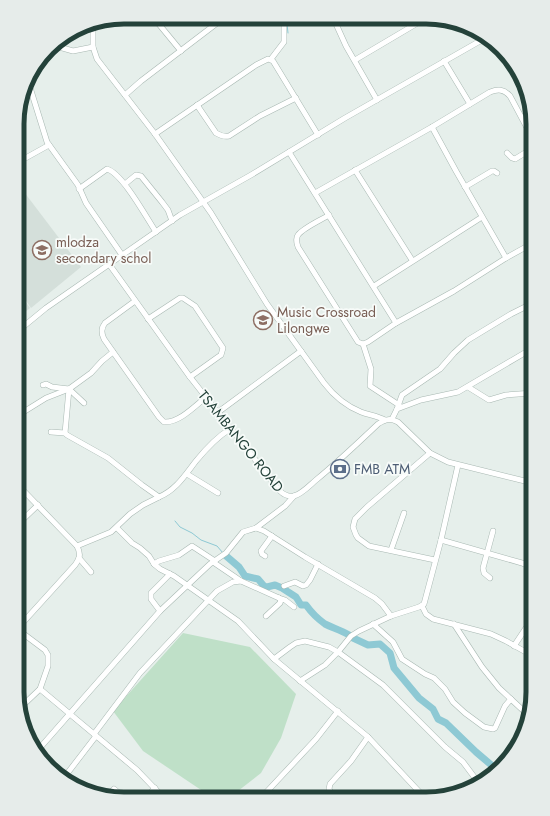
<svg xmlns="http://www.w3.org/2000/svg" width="550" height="816" font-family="Jost,sans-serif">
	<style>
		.built { fill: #d4dfda }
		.green { fill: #bfe0c8 }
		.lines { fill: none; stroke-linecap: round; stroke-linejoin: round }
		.stream { stroke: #8ec9d4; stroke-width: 1 }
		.river { stroke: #8ec9d4; stroke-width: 7 }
		.minor-casing { stroke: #a8b8b2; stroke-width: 6 }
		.minor { stroke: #fff; stroke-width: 5 }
		.labels { text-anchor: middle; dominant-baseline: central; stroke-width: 3.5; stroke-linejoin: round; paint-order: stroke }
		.education-label { font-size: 14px; fill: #785e54; stroke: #f7fbf9; text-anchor: start }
		.street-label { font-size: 14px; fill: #24423a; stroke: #f7fbf9 }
		.service-label { font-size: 14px; fill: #4e5e75; stroke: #f7fbf9; text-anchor: start }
		.rim { fill: none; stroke: #24423a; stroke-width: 5 }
	</style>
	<rect width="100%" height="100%" fill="#e6efeb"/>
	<g class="built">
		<polygon points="18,184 81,267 31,308 18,289"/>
		<polygon points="18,291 30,308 18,318"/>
	</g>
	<polygon class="green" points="183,633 250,647 296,694 281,738 261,773 229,798 213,798 143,751 113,711"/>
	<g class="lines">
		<g class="stream">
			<polyline points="288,33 287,24 289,17"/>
			<polyline points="175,521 180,527 192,533 201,540 217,546 223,553"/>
		</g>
		<g class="river">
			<path d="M225,555L239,567L245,576L258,579L264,586L267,587L275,585L282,588L296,597L301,605H306C311,612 318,619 325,624C333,628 341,630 349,635"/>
			<polyline points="353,638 368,645 380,644 390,653 394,668 419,698 433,709 438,719 446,723 476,752 496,769"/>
		</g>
		<g class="minor-casing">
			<g id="minor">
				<polyline points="153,17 181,51"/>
				<polyline points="337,18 336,24 346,46 377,100"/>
				<path d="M93,22V47L97,59L155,134L211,213L267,304L324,383C334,396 346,406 361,412C369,415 377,416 385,420"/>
				<polyline points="475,33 481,41"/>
				<polyline points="52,45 73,51 93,47"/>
				<polyline points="271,59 284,42 284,21 286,17"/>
				<polyline points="355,60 426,18"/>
				<polyline points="444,61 470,104"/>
				<polyline points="28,81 47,142 78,185 86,203 122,255"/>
				<polyline points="125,95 141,81 225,17"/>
				<path d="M197,105L216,133C221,136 224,137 229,136L260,116L296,98"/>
				<polyline points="432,127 456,171 506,258"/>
				<polyline points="155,134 256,65 268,59 273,61 318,135"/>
				<polyline points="289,152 396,323"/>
				<polyline points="507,153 512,158 515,159 533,148"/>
				<polyline points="18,164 22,160 49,145"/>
				<polyline points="355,170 412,260"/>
				<polyline points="125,184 136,175 141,176 162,202 168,210 172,221"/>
				<polyline points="465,187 492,171 494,171 497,173"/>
				<path d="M79,189L107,169C123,174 146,217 156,232"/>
				<path d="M315,193L432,127L490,92C498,89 504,89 510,96L533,139"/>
				<path d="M329,215C321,220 303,228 298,235C295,239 297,243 298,247L358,342L363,344L368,342L396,323L454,291L506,258L533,243"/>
				<path d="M109,264L190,377L280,491C284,495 288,497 294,496C302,494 310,485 316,480C338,462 358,443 378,424C386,419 390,418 398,422L430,453L448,462L533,483"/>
				<polyline points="374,286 482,217"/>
				<path d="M135,301L105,323C101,328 101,333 104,339L159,417L164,422C179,423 195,406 205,398"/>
				<polyline points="148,319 180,298 183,298 195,306 223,348 221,355 218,357 190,377"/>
				<polyline points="18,331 46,308 180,215 251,175 345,118 487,37"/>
				<polyline points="363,344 371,369 370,386 399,405"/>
				<polyline points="43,385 46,384 52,387 69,389 84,403"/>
				<polyline points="468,387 489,400 506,395 533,393"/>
				<path d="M69,389L65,433L67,435L108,458L142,485L159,497C176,490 185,475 196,461C205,450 217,437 230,429"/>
				<polyline points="397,409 421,400 458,392 533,348"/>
				<polyline points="217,413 301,351"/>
				<polyline points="17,416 46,398 69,389 91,373 102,361 113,352"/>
				<polyline points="392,419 397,409 402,395 440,369 454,353 468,340 511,314 533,303"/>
				<polyline points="51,432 65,433"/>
				<polyline points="430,453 367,507 355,519 353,527 356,535 358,538 369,546 435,560"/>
				<polyline points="187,474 218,493"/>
				<path d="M17,484L77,546C81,554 80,558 75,565L17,629L45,650L48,655V666L40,689L20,708"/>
				<polyline points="17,525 38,505"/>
				<polyline points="117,528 132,543 140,548 149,556 154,564 160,569 174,576 238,621 274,659 368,737 426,799"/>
				<polyline points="256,528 264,531 305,557 375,598 382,604 391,616"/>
				<polyline points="441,540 522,563 533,568"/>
				<polyline points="77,546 111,532 130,514 143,505 159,497"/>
				<polyline points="391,550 404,513"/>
				<polyline points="265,556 262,554 261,551 272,536"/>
				<polyline points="79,558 91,572"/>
				<polyline points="213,562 241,581 279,598 285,600 294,607"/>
				<polyline points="154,564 159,561 179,555 192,546 215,561"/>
				<polyline points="490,578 484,573 483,568 493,531"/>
				<polyline points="284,586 295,582 303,586 306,585 310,580 318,564"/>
				<polyline points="422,606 426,614 433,619 491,634 506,641 533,656"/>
				<polyline points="160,611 151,599 151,593 170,574"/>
				<polyline points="266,616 280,603 281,600 279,598"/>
				<polyline points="373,624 393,642 402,659 425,674 434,678 445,689 453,702 465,713 484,727 493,729 495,728 505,706 511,699"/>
				<polyline points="454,624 482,667 499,688 527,714"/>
				<polyline points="514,646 526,628 533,629"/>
				<polyline points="274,659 290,647 296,643 305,641 329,647 338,652 383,685 445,747 463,762 478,782"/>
				<polyline points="300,681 325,665 338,652 351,636 359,631 391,616 419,607 424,604 441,540 458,465"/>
				<polyline points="40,689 137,770 164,798"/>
				<polyline points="94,734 140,673 217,591 233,582 241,581"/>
				<polyline points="38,750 160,611 210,564 226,553 243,532 256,528 285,506 294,496"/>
				<polyline points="63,779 96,736"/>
				<polyline points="107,797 114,789 125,798"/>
				<polyline points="145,798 155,788"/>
				<polyline points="260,799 316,739 338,711"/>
				<polyline points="335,799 329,789 330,784 351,761 368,737"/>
			</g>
		</g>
		<use href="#minor" class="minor"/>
	</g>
	<defs>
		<g id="school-ring" transform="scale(1)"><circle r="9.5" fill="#f7fbf9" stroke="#8d6e63" stroke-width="1.5"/><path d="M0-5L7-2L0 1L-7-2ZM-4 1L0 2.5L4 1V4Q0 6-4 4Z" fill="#8d6e63"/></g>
		<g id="university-ring" transform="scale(1)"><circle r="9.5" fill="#f7fbf9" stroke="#8d6e63" stroke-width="1.5"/><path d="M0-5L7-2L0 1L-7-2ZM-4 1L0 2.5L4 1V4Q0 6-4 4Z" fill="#8d6e63"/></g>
		<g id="bank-ring" transform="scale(1)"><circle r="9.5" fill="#f7fbf9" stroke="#5c6f8a" stroke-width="1.5"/><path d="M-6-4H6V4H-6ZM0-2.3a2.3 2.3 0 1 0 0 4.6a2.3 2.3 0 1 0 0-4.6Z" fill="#5c6f8a"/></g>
	</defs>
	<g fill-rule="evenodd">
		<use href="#school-ring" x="42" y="250"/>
		<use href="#university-ring" x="263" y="320"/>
		<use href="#bank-ring" x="340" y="469"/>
	</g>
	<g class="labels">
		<g class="education-label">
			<text x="56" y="242">mlodza<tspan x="56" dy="16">secondary schol</tspan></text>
			<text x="277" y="312">Music Crossroad<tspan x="277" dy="16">Lilongwe</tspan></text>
		</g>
		<g class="street-label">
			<text transform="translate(241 441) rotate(51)">TSAMBANGO ROAD</text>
		</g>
		<g class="service-label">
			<text x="354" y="469">FMB ATM</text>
		</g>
	</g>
	<path d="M0 0H550V816H0ZM124 24H426A100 100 0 0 1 526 124V692A100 100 0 0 1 426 792H124A100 100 0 0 1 24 692V124A100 100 0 0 1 124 24Z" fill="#e6ecea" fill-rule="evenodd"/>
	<path class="rim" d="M124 24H426A100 100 0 0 1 526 124V692A100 100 0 0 1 426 792H124A100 100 0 0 1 24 692V124A100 100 0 0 1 124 24Z"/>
</svg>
